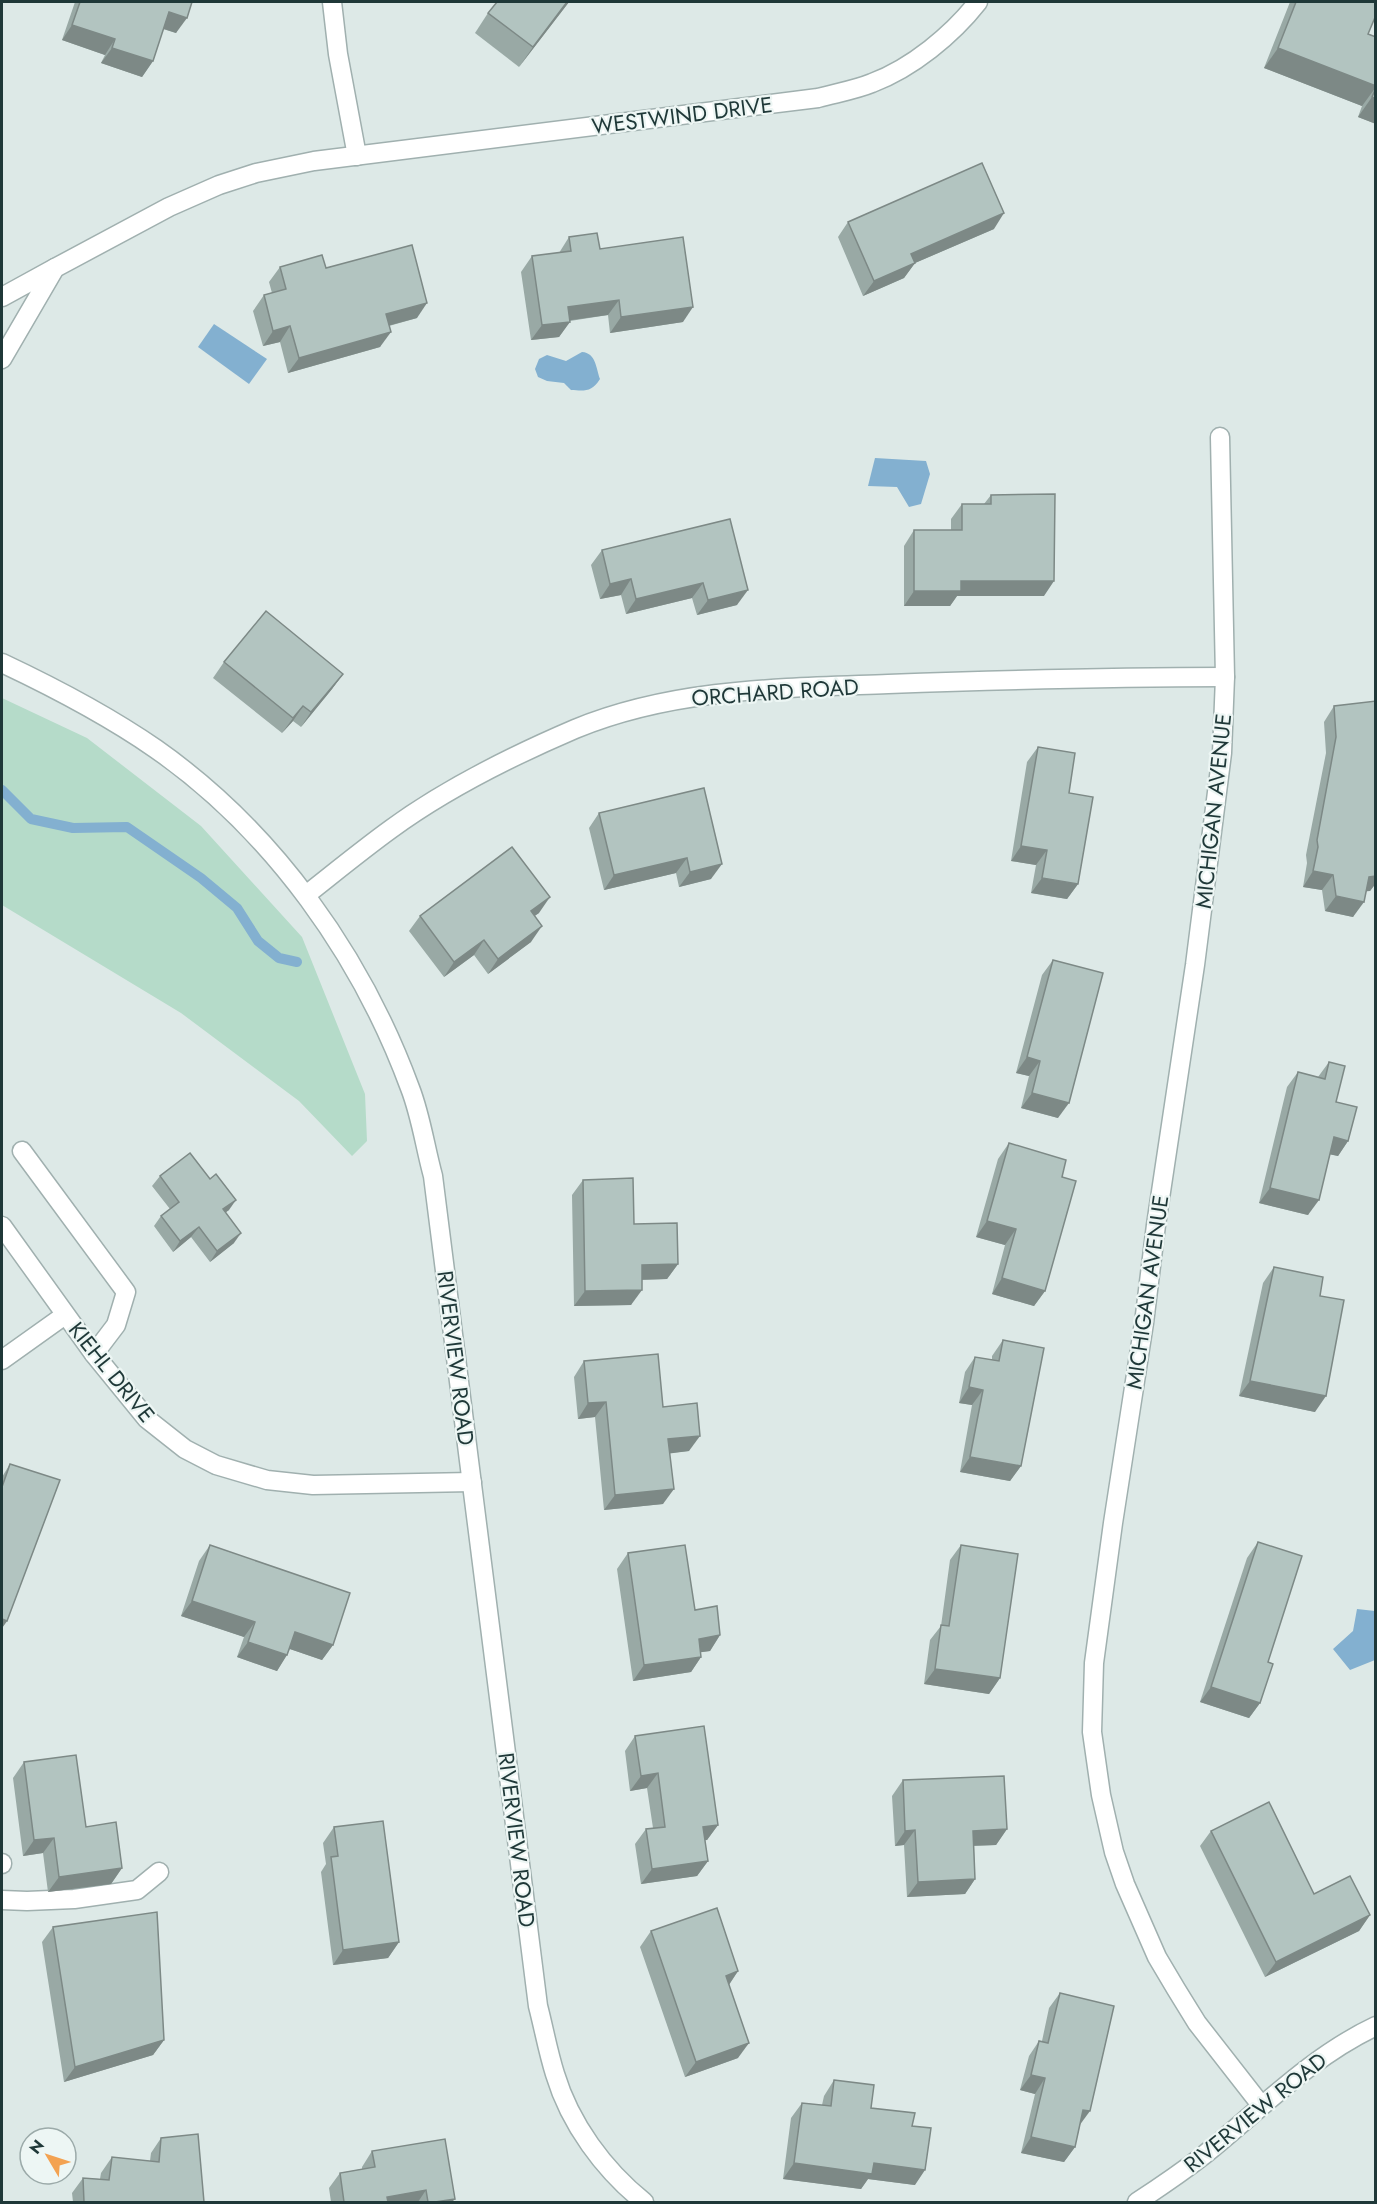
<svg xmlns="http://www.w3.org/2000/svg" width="1377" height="2204" font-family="Jost,sans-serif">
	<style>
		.green { fill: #b5dbc9 }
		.water { fill: #83b0d0 }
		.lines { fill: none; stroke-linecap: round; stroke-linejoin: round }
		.stream { stroke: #83b0d0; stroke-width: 10 }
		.minor-casing { stroke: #a0b0af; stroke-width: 21 }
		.minor { stroke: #fff; stroke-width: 18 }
		.wall { fill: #99a9a5 }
		.shaded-wall { fill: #7d8986 }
		.building { fill: #b2c4c0; stroke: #7d8986; stroke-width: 1.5 }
		.labels { text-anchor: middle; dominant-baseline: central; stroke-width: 4.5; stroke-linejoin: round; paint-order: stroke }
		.street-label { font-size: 22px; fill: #1f3838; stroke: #edf6f4 }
	</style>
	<rect width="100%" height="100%" fill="#dde9e7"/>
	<polygon class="green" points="2,698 87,738 201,826 302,937 365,1094 367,1141 352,1156 299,1101 181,1013 2,905"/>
	<g class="water">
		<polygon points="214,324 267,359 249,384 198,347"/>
		<path d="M582,352C596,353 596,368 600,379C592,392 585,391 571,390L564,383L547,381L538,377L535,369L539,359L547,355L566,361Z"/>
		<polygon points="875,458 926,461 930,474 921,504 909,507 897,487 868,486"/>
		<polygon points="1357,1609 1375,1611 1375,1660 1350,1670 1333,1649 1353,1631"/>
	</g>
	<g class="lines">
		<polyline class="stream" points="2,790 31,819 73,828 127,827 201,878 237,908 258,941 279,958 297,962"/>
		<g class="minor-casing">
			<g id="minor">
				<polyline points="332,2 338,54 357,156"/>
				<polyline points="2,297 55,268"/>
				<path d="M2,359L55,268L169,207L219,185L256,173L314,161L818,98C836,93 855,90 872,83C912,68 952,35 978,2"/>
				<polyline points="1220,437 1225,677 1222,753 1195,965 1156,1225 1144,1323 1113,1523 1094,1663 1092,1732 1101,1795 1114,1852 1125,1884 1157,1957 1176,1989 1197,2023 1261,2105"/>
				<path d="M2,663C55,688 107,715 156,749C273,831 361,955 410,1088C421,1116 425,1147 433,1176L538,2006C544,2029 548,2052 555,2074C570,2124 604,2170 644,2202"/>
				<path d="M306,895C334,873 362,850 391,829C447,788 512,756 575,729C674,688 783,688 888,684C1000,680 1113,677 1225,677"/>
				<polyline points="22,1151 126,1292 116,1325 94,1354"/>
				<polyline points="2,1226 94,1354 147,1419 185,1449 216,1465 267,1480 313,1485 472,1482"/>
				<polyline points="2,1360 65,1315"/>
				<polyline points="2,1863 2,1864"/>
				<polyline points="2,1900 27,1901 74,1899 137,1890 159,1872"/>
				<path d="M1137,2202C1160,2187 1182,2172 1204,2155C1260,2110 1310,2057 1376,2026"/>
			</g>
		</g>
		<use href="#minor" class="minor"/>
	</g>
	<g class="wall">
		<polygon points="75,2 192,2 176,33 163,29 153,61 142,77 101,63 105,55 62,40"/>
		<polygon points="569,2 519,67 475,33 488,13"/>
		<polygon points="1290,2 1376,2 1374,18 1368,34 1376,37 1376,124 1358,117 1362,106 1264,68"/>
		<polygon points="848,222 994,229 915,263 904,278 863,296 838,237"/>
		<polygon points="569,237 600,249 683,322 610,333 608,315 570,321 559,337 531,340 521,272 532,256 559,253"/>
		<polygon points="280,267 326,268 417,318 389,326 380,347 288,373 280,342 263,346 253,311 264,295 272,293 269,282"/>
		<polygon points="991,495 1044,596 957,596 950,606 904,606 904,546 914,530 951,530 951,519 962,504 984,504"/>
		<polygon points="730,519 737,605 697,615 692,598 626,614 621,595 600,599 591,565 602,550"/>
		<polygon points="224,662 343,674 332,689 301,727 293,721 282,733 213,678"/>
		<polygon points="1376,701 1376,883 1370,891 1366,891 1353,917 1325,911 1322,890 1303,887 1307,863 1306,855 1326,753 1324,722 1334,706"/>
		<polygon points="1038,747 1078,884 1067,899 1031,893 1036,865 1011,861 1027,762"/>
		<polygon points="704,788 711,879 679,887 676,873 604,890 589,828 599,813"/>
		<polygon points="539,913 534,916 531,942 488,974 474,955 444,977 409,931 420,916"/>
		<polygon points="1053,960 1058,1118 1021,1108 1029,1076 1016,1073 1042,975"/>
		<polygon points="1329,1062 1336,1102 1348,1141 1338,1156 1330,1154 1308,1215 1259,1203 1287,1087 1298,1072 1318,1077"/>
		<polygon points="1009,1143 1062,1177 1045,1291 1034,1306 992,1294 1005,1245 976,1237 998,1159"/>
		<polygon points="160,1176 229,1210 226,1212 234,1243 210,1262 191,1237 173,1252 154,1226 161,1216 170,1209 152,1186"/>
		<polygon points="583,1180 678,1264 667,1279 642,1280 631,1305 574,1306 572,1195"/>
		<polygon points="1274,1267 1320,1296 1315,1412 1239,1396 1263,1283"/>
		<polygon points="1003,1340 1021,1466 1010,1481 960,1472 972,1405 959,1403 965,1372 975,1357 992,1360 992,1356"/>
		<polygon points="584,1361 663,1407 689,1451 670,1453 663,1504 604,1510 595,1417 578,1419 574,1377"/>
		<polygon points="10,1464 7,1621 2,1628 2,1477"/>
		<polygon points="1258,1542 1268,1662 1260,1703 1249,1718 1200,1702 1247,1558"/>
		<polygon points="210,1545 333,1645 322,1660 290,1649 277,1671 237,1657 244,1637 181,1616 199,1561"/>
		<polygon points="961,1545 1000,1678 989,1694 924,1684 930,1640 941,1626 950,1560"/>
		<polygon points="628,1553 695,1610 720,1635 710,1651 701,1652 701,1657 691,1672 633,1681 617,1569"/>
		<polygon points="635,1736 718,1825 707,1840 705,1840 708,1861 697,1876 641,1884 635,1844 646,1829 653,1828 647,1788 630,1791 625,1751"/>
		<polygon points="24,1762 86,1827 122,1868 111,1884 48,1892 43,1853 23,1856 13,1778"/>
		<polygon points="903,1780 1007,1829 996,1845 974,1846 975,1879 965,1894 907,1897 904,1845 895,1846 892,1796"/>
		<polygon points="334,1827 399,1942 388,1958 333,1965 321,1872 326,1864 323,1843"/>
		<polygon points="1211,1831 1314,1894 1370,1915 1359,1931 1265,1977 1200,1846"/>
		<polygon points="53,1927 164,2040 153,2055 64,2082 42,1942"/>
		<polygon points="651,1931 738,1971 729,1985 738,2058 685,2077 640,1947"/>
		<polygon points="1060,1993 1080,2125 1075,2147 1064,2162 1021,2153 1035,2094 1020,2090 1029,2056 1039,2041 1042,2041 1049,2008"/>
		<polygon points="834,2080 871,2108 912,2126 915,2185 868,2179 861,2189 783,2179 791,2118 802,2103 822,2105 824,2096"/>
		<polygon points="161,2138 204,2202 73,2202 72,2193 83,2178 100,2179 101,2173 112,2157 150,2161 151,2153"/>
		<polygon points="372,2151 452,2202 331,2202 329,2188 340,2173 362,2169 362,2167"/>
	</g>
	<g class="shaded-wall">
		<polygon points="567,2 569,2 519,67 533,47"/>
		<polygon points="169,12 187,18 176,33 158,27"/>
		<polygon points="72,25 115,39 105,55 62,40"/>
		<polygon points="112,48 153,61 142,77 101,63"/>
		<polygon points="1278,48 1376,86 1376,87 1362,106 1264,68"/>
		<polygon points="1372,97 1376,99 1376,124 1358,117"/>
		<polygon points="1004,213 994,229 915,263 904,278 863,296 874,281 911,254"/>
		<polygon points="619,300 608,315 557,322 568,307"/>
		<polygon points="427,303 417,318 376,329 386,314"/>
		<polygon points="693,307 683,322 610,333 621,317"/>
		<polygon points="570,322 559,337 531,340 542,325"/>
		<polygon points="290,326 280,342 263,346 273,331"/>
		<polygon points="391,332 380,347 288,373 299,358"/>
		<polygon points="631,579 621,595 600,599 610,584"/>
		<polygon points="961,581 1054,581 1044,596 957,596 950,606 904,606 914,591"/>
		<polygon points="703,583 692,598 626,614 636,599"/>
		<polygon points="748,590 737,605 697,615 708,600"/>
		<polygon points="343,674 332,689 301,727 311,712"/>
		<polygon points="303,706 293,721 282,733 293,718"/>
		<polygon points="1021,846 1047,850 1036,865 1011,861"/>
		<polygon points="687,858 676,873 604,890 614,875"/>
		<polygon points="722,864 711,879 679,887 690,872"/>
		<polygon points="1313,871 1333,875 1322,890 1303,887"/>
		<polygon points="1376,876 1376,883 1370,891 1358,892 1369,877"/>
		<polygon points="1042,878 1078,884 1067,899 1031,893"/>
		<polygon points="1336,896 1364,902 1353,917 1325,911"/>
		<polygon points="550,897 539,913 520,926 531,911"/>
		<polygon points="542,926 531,942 488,974 498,959"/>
		<polygon points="484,940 474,955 444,977 454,962"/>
		<polygon points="1027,1057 1040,1061 1029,1076 1016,1073"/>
		<polygon points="1032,1093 1069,1103 1058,1118 1021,1108"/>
		<polygon points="1334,1137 1348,1141 1338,1156 1323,1153"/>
		<polygon points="1270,1188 1319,1200 1308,1215 1259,1203"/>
		<polygon points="236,1200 229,1210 216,1219 223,1209"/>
		<polygon points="987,1221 1016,1229 1005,1245 976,1237"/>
		<polygon points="199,1227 191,1237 173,1252 180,1241"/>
		<polygon points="241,1233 234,1243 210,1262 217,1251"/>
		<polygon points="678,1264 667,1279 631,1280 642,1265"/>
		<polygon points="1002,1278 1045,1291 1034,1306 992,1294"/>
		<polygon points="642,1290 631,1305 574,1306 585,1291"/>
		<polygon points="1250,1381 1326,1396 1315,1412 1239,1396"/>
		<polygon points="969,1387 983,1390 972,1405 959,1403"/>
		<polygon points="606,1402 595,1417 578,1419 588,1403"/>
		<polygon points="700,1436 689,1451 658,1455 668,1439"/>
		<polygon points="970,1457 1021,1466 1010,1481 960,1472"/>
		<polygon points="674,1489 663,1504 604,1510 615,1495"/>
		<polygon points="192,1601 255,1622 244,1637 181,1616"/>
		<polygon points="2,1619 7,1621 2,1628"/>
		<polygon points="295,1632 333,1645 322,1660 284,1647"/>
		<polygon points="720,1635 710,1651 688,1654 699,1639"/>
		<polygon points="248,1642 287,1655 277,1671 237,1657"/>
		<polygon points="701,1657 691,1672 633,1681 644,1665"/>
		<polygon points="935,1669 1000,1678 989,1694 924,1684"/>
		<polygon points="1211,1687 1260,1703 1249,1718 1200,1702"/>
		<polygon points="658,1773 647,1788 630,1791 641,1776"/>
		<polygon points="718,1825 707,1840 693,1842 703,1827"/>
		<polygon points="1007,1829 996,1845 963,1846 973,1831"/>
		<polygon points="915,1830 904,1845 895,1846 905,1831"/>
		<polygon points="54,1838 43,1853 23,1856 34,1840"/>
		<polygon points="708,1861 697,1876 641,1884 652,1869"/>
		<polygon points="122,1868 111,1884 48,1892 59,1877"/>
		<polygon points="975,1879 965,1894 907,1897 918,1882"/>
		<polygon points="1370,1915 1359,1931 1265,1977 1276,1962"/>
		<polygon points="399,1942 388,1958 333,1965 343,1950"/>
		<polygon points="738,1971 728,1986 726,1976"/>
		<polygon points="164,2040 153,2055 64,2082 75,2067"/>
		<polygon points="749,2043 738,2058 685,2077 696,2062"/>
		<polygon points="1031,2075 1045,2078 1035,2094 1020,2090"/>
		<polygon points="1083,2110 1090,2111 1079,2126"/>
		<polygon points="1031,2137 1075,2147 1064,2162 1021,2153"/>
		<polygon points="794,2163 874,2163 925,2170 915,2185 868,2179 861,2189 783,2179"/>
		<polygon points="426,2190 418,2202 383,2202 387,2197"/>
		<polygon points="455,2199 452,2202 435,2202"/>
	</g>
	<g class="building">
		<polygon points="80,2 192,2 187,18 169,12 153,61 112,48 115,39 72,25"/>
		<polygon points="497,2 567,2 533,47 488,13"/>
		<polygon points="1296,2 1376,2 1376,15 1368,34 1376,37 1376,86 1278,48"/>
		<polygon points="1376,88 1376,99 1372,97"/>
		<polygon points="982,163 1004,213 911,254 915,263 874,281 848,222"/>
		<polygon points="597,233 600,249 683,237 693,307 621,317 619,300 568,307 570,322 542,325 532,256 571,251 569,237"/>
		<polygon points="412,245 427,303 386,314 391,332 299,358 290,326 273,331 264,295 286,289 280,267 322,255 326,268"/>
		<polygon points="1055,494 1054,581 961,581 961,591 914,591 914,530 962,530 962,504 991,504 991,495"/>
		<polygon points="730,519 748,590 708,600 703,583 636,599 631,579 610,584 602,550"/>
		<polygon points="266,611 343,674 311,712 303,706 293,718 224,662"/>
		<polygon points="1376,701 1376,876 1369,877 1364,902 1336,896 1333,875 1313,871 1318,847 1317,840 1336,737 1334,706"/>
		<polygon points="1038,747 1075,753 1069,793 1093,797 1078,884 1042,878 1047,850 1021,846"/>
		<polygon points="704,788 722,864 690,872 687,858 614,875 599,813"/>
		<polygon points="512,847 550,897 531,911 542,926 498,959 484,940 454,962 420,916"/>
		<polygon points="1053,960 1103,973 1069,1103 1032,1093 1040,1061 1027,1057"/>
		<polygon points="1329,1062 1345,1066 1336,1102 1357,1107 1348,1141 1334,1137 1319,1200 1270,1188 1298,1072 1325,1079"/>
		<polygon points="1009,1143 1066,1160 1062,1177 1076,1181 1045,1291 1002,1278 1016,1229 987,1221"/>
		<polygon points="190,1153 210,1179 216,1174 236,1200 223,1209 241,1233 217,1251 199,1227 180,1241 161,1216 179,1202 160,1176"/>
		<polygon points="633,1178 634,1224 677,1223 678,1264 642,1265 642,1290 585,1291 583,1180"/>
		<polygon points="1274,1267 1323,1277 1320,1296 1344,1300 1326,1396 1250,1381"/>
		<polygon points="1003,1340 1044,1348 1021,1466 970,1457 983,1390 969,1387 975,1357 999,1361"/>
		<polygon points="658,1354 663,1407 697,1403 700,1436 668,1439 674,1489 615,1495 606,1402 588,1403 584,1361"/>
		<polygon points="10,1464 60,1480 7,1621 2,1619 2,1487"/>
		<polygon points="1258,1542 1302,1556 1268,1662 1273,1664 1260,1703 1211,1687"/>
		<polygon points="210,1545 350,1593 333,1645 295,1632 287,1655 248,1642 255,1622 192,1601"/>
		<polygon points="685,1545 695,1610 717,1606 720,1635 699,1639 701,1657 644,1665 628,1553"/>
		<polygon points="961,1545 1018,1554 1000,1678 935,1669 941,1625 949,1626"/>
		<polygon points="704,1726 718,1825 703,1827 708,1861 652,1869 646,1829 665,1827 658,1773 641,1776 635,1736"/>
		<polygon points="76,1755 86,1827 116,1822 122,1868 59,1877 54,1838 34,1840 24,1762"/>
		<polygon points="1004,1776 1007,1829 973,1831 975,1879 918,1882 915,1830 905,1831 903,1780"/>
		<polygon points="1269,1802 1314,1894 1350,1876 1370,1915 1276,1962 1211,1831"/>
		<polygon points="383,1821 399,1942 343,1950 331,1857 338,1856 334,1827"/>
		<polygon points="717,1908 738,1971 726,1976 749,2043 696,2062 651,1931"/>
		<polygon points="157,1912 164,2040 75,2067 53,1927"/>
		<polygon points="1060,1993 1114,2006 1090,2111 1083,2110 1075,2147 1031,2137 1045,2078 1031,2075 1039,2041 1048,2043"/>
		<polygon points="834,2080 874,2085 871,2108 915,2113 912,2126 931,2128 925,2170 874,2163 872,2174 794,2163 802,2103 831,2106"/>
		<polygon points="198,2134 204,2202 84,2202 83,2178 109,2180 112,2157 159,2162 161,2138"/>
		<polygon points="445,2139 455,2199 435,2202 428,2202 426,2190 387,2197 388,2202 344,2202 340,2173 375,2167 372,2151"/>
	</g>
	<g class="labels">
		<g class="street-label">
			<text transform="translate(682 115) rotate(-7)">WESTWIND DRIVE</text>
			<text transform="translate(775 692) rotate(-4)">ORCHARD ROAD</text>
			<text transform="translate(1213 811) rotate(-84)">MICHIGAN AVENUE</text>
			<text transform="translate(1147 1292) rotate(-82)">MICHIGAN AVENUE</text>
			<text transform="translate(456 1358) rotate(83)">RIVERVIEW ROAD</text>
			<text transform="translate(112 1372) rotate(51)">KIEHL DRIVE</text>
			<text transform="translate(517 1840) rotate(83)">RIVERVIEW ROAD</text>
			<text transform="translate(1255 2112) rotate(-39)">RIVERVIEW ROAD</text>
		</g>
	</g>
	<rect width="1377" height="2204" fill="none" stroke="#1f3838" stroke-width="6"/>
	<g transform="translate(48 2156) rotate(309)"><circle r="28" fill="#edf6f4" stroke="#9baaa9" stroke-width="1.5"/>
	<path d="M0-4.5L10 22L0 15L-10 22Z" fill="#f3a251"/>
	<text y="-9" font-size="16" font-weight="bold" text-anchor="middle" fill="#1f3838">N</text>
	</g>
</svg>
